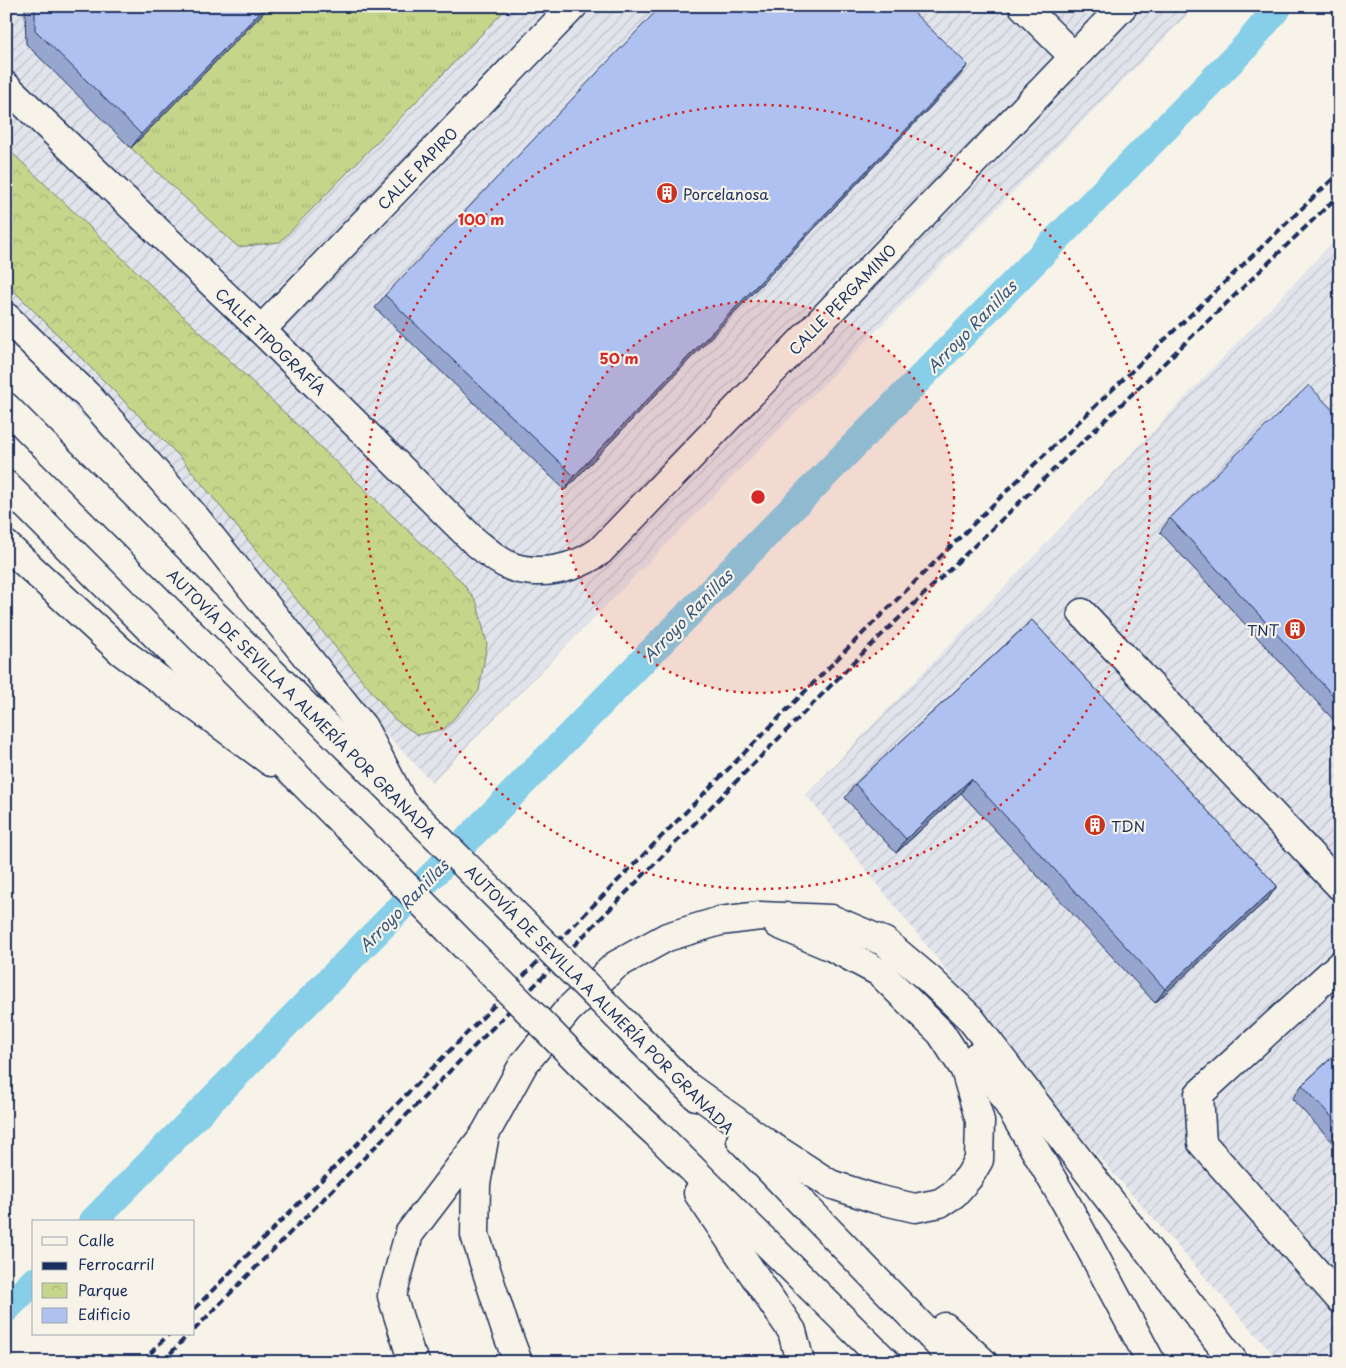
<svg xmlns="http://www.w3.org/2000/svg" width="1346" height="1368" font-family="'Playpen Sans',sans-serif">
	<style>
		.industrial { fill: url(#industrial-furrows) }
		.grass { fill: url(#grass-tufts); stroke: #708274 }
		.park { fill: url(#park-crowns); stroke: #708274 }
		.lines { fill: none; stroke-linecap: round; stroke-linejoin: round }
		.canal { stroke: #87cee8; stroke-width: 28 }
		.minor-casing { stroke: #1b2f5e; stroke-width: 31 }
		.highway-casing { stroke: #1b2f5e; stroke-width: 31 }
		.minor { stroke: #f7f3e8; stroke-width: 28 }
		.highway { stroke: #f7f3e8; stroke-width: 28 }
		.rail { stroke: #1b2f5e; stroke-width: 4; stroke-dasharray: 8 4; stroke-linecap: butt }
		.highway-bridge-casing { stroke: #1b2f5e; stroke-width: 31; stroke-linecap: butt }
		.highway-bridge { stroke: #f7f3e8; stroke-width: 28 }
		.wall { fill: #96a6ce; stroke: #1b2f5e }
		.shaded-wall { fill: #7a87a8; stroke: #1b2f5e }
		.building { fill: #afc1f0; stroke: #1b2f5e }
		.ring { fill: none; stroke: #d62828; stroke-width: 2.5; stroke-dasharray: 2.5 5 }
		.labels { text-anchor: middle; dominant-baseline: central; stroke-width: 4.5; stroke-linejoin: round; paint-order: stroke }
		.street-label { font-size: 15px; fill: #1b2f5e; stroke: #f7f3e8 }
		.poi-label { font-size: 15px; fill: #1b2f5e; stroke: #f7f3e8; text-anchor: start }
		.water-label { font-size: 16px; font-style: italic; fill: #365780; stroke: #f7f3e8 }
		.centre { fill: #d62828; stroke: #f7f3e8; stroke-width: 2.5 }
		.ring-label { font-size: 15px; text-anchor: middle; font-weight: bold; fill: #d62828; stroke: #f7f3e8; stroke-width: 4.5; stroke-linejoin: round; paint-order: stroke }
	</style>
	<defs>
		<pattern id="industrial-furrows" width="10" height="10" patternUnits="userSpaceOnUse" patternTransform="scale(1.25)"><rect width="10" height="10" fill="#e1e4ea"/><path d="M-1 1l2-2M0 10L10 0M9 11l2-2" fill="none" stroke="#c0c4cb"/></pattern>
		<pattern id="grass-tufts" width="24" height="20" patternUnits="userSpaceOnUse" patternTransform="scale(1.25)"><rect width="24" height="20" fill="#c5d589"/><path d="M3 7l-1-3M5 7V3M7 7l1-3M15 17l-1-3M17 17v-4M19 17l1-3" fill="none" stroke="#a9b779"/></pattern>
		<pattern id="park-crowns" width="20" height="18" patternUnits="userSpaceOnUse" patternTransform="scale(1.25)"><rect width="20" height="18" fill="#c5d589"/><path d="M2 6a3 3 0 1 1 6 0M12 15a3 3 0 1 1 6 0" fill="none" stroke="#a9b779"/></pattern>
	</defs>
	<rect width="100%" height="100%" fill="#f7f3e8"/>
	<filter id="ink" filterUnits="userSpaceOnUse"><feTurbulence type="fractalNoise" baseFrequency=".02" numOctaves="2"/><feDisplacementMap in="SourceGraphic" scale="10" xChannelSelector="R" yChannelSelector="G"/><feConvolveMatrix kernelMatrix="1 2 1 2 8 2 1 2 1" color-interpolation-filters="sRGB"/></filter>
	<g filter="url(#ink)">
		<g class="industrial">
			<polygon points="6,6 1196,6 432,782 6,336"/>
			<polygon points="1340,235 1340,1362 1280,1362 1067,1121 806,795"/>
		</g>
		<polygon class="grass" points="270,6 509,6 280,242 238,247 131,148"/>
		<polygon class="park" points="6,147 461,581 477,603 487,644 479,691 444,729 418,735 394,719 180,457 6,283"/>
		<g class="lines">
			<g class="canal">
				<polyline points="92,1222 1246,46 1279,6"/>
				<polyline points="6,1309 34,1281"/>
			</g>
			<g class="minor-casing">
				<g id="minor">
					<polyline points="1023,6 1074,57"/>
					<path d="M6,86L261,330L473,540C483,548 493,557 504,563C514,569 523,570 534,571C559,572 580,565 600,551L1123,6"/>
					<polyline points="6,317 88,396 195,517 363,727 399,796"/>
					<polyline points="261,330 573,6"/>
					<polyline points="6,545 122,652 271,762"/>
					<polyline points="1082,613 1340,886"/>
					<polyline points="1340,965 1199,1094 1202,1143 1340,1299"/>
					<polyline points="415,1362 410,1353 392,1296 409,1234 485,1134"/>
				</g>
			</g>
			<g class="highway-casing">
				<g id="highway">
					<polyline points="6,407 421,821"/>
					<polyline points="6,485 379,859"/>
					<polyline points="625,1024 696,1096"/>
					<polyline points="977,1056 992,1076 1066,1203 1151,1362"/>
					<polyline points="585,1068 657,1134 886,1362"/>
					<polyline points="684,1084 765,1142 830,1184 876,1199 915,1208 940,1203 954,1194 969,1177 979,1160 980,1121 965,1070 941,1033 879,972 832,947 778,924"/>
					<polyline points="741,1140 956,1362"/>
					<polyline points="698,1193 792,1331 800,1362"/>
					<polyline points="945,1327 983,1362"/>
					<polyline points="518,1362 504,1325 475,1235 476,1184 485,1134 523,1065 568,1010 616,965 667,937 720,921 760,916 831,919 885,942 929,979 970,1018 1234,1362"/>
				</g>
			</g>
			<use href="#minor" class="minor"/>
			<use href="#highway" class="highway"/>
			<g class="rail">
				<polyline points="194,1309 856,640 1016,482 1340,172"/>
				<polyline points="194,1330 866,650 1340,194"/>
				<polyline points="142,1362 169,1334"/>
				<polyline points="162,1362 189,1334"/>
			</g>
			<g class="highway-bridge-casing">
				<g id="highway-bridge">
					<polyline points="421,821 625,1024"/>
					<polyline points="379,859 585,1068"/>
				</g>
			</g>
			<use href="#highway-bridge" class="highway-bridge"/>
		</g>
		<g class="wall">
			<polygon points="27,6 270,6 131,148 26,44 25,9"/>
			<polygon points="958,78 565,490 375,308 385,295"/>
			<polygon points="1340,418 1340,727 1160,532 1170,518"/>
			<polygon points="1032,620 1277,886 1268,899 1155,1003 961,793 896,853 845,798 855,784"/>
			<polygon points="1340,1050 1340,1150 1292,1099 1302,1085"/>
		</g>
		<g class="shaded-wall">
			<polygon points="266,6 270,6 131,148 141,134"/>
			<polygon points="968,65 958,78 565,490 574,476"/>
			<polygon points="971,779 961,793 896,853 906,839"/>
			<polygon points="1277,886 1268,899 1155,1003 1165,989"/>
		</g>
		<g class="building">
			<polygon points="35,6 266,6 141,134 35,30"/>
			<polygon points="661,6 907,6 968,65 574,476 385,295"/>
			<polygon points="1309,385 1340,418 1340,703 1170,518"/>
			<polygon points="1032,620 1277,886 1165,989 971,779 906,839 855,784"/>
			<polygon points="1340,1050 1340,1126 1302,1085"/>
		</g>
	</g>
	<circle cx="758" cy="497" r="196" fill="#d62828" fill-opacity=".12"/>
	<g class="ring">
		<circle cx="758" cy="497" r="196"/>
		<circle cx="758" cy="497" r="392"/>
	</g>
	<defs>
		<g id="building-disc" transform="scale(1.125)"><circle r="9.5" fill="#c8321e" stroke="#f7f3e8"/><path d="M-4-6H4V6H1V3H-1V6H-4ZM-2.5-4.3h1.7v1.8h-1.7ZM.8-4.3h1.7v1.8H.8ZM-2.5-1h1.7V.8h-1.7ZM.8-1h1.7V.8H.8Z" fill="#fff"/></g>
	</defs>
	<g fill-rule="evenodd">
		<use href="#building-disc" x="667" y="193"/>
		<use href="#building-disc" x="1295" y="629"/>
		<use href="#building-disc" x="1095" y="825"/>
	</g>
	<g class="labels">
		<g class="street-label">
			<text transform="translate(417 168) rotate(-46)">CALLE PAPIRO</text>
			<text transform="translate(842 299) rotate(-46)">CALLE PERGAMINO</text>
			<text transform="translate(271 341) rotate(44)">CALLE TIPOGRAFÍA</text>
			<text transform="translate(302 703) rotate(45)">AUTOVÍA DE SEVILLA A ALMERÍA POR GRANADA</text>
			<text transform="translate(600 999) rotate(45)">AUTOVÍA DE SEVILLA A ALMERÍA POR GRANADA</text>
		</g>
		<g class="poi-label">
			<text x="683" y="193">Porcelanosa</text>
			<text x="1279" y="629" text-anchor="end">TNT</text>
			<text x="1111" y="825">TDN</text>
		</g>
		<g class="water-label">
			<text transform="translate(971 326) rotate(-46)">Arroyo Ranillas</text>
			<text transform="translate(687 615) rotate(-46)">Arroyo Ranillas</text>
			<text transform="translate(403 905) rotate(-46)">Arroyo Ranillas</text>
		</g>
	</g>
	<circle cx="758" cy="497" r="8" class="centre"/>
	<g class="ring-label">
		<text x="481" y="225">100 m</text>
		<text x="619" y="364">50 m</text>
	</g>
	<rect width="1346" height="1368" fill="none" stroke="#f7f3e8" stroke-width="25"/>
	<rect x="12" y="12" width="1321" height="1343" fill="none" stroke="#1b2f5e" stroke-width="2" filter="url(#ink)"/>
	<rect x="32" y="1220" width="162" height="115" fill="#f7f3e8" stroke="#9fa5b1"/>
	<rect x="42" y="1237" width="25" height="8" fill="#f7f3e8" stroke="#9fa5b1"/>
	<text x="78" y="1246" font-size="15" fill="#1b2f5e">Calle</text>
	<rect x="42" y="1262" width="25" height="8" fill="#1b2f5e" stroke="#9fa5b1"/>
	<text x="78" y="1270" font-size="15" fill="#1b2f5e">Ferrocarril</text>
	<rect x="42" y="1283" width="25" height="15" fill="url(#park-crowns)" stroke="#9fa5b1"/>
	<text x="78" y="1296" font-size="15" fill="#1b2f5e">Parque</text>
	<rect x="42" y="1308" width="25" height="15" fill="#afc1f0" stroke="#9fa5b1"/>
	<text x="78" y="1320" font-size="15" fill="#1b2f5e">Edificio</text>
</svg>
